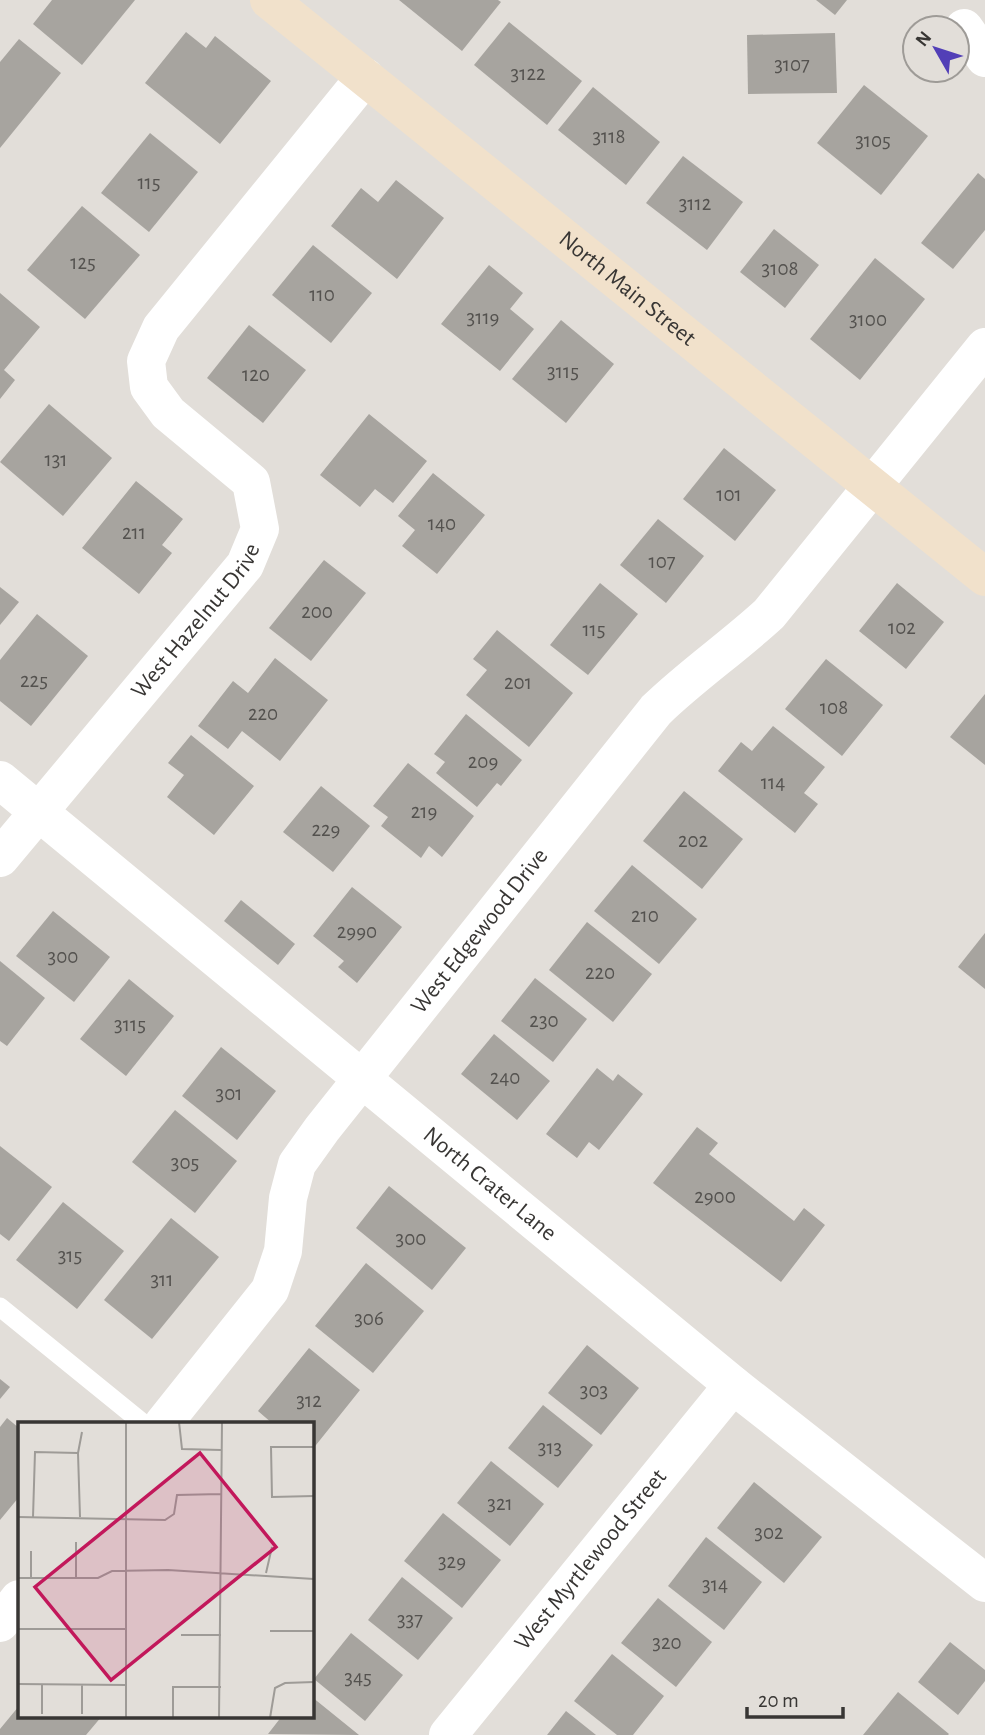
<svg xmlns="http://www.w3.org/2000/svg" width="985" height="1735" font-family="'Alegreya Sans',sans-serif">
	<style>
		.building { fill: #a7a49f }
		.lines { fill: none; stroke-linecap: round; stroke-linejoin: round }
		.lane { stroke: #fff; stroke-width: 19 }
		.street { stroke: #fff; stroke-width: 38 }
		.secondary { stroke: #f1e1cb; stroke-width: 38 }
		.labels { text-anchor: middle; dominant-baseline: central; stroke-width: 5; stroke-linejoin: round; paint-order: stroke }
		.number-label { font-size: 21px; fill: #54524f }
		.street-label { font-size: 24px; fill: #383634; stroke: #e2ded9 }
		.inset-road { fill: none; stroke: #9e9b97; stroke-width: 2 }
		.view { fill: #c2185b; fill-opacity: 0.15; stroke: #c2185b; stroke-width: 3.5 }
		.inset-edge { fill: none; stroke: #383634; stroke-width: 3.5 }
	</style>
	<rect width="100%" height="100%" fill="#e2ded9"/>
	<g class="building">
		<polygon points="52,0 135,0 82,65 33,24"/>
		<polygon points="399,0 498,0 501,2 462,51"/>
		<polygon points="816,0 847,0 835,15"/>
		<polygon points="509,22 582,81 547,125 474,65"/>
		<polygon points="186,32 206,48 215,36 271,81 220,144 145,83"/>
		<polygon points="835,33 837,93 748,94 747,35"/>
		<polygon points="19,39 61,73 0,148 0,62"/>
		<polygon points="864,85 928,136 881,195 817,143"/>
		<polygon points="593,87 660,142 626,185 558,130"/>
		<polygon points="150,133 198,172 149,232 101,193"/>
		<polygon points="683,156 743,202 707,250 646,203"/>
		<polygon points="978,173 985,179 985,230 953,269 921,243"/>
		<polygon points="396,180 444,218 397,279 331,226 361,188 378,202"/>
		<polygon points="82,206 140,255 85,319 27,270"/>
		<polygon points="774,229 819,265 785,308 740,272"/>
		<polygon points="313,245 372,293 331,343 272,295"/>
		<polygon points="875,258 925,299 860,380 810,339"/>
		<polygon points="489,265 523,293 510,309 534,329 500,371 441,324"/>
		<polygon points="0,293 40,327 4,370 15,380 0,399"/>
		<polygon points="561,320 614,364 566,423 512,379"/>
		<polygon points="249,325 306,370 263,423 207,378"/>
		<polygon points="49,404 112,458 63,516 0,462"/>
		<polygon points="369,414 427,461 393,503 375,489 360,507 320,475"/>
		<polygon points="724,448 776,490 735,541 683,499"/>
		<polygon points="433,473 485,515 437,574 402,546 415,530 398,516"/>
		<polygon points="136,481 183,519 162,545 172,553 139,594 82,548"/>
		<polygon points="658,519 704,556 666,603 620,565"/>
		<polygon points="324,560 366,593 311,661 269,628"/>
		<polygon points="600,583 638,614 588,675 550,645"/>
		<polygon points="897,583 944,622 906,669 859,631"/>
		<polygon points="0,587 19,602 0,625"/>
		<polygon points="37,614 88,656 31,726 0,701 0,660"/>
		<polygon points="497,630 573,693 529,747 466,695 487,670 473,659"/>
		<polygon points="275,658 328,700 280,761 242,731 228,749 198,726 233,681 248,693"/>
		<polygon points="826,659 883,705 842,756 785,709"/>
		<polygon points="985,694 985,765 950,737"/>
		<polygon points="466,714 522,760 501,786 497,783 477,807 436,773 445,762 434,754"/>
		<polygon points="773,726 825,767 804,793 818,804 795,833 718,771 741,742 752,751"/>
		<polygon points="191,735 254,786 214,835 167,797 184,775 168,763"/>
		<polygon points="408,763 474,816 442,857 429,846 421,858 381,826 388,817 373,806"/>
		<polygon points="321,786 370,826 333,872 283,832"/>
		<polygon points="684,791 743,839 702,889 643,841"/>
		<polygon points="632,865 697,919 659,964 594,911"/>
		<polygon points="352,887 402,927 357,983 338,967 344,961 313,936"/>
		<polygon points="241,900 295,944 278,965 224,921"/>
		<polygon points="53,911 110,957 74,1002 16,956"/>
		<polygon points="587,922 652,974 613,1022 549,970"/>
		<polygon points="985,933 985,989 958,967"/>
		<polygon points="0,961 45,998 7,1046 0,1041"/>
		<polygon points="535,978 587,1019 553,1062 501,1021"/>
		<polygon points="129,979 174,1016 126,1076 80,1039"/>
		<polygon points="494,1034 550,1081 517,1120 461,1074"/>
		<polygon points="221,1047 276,1091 237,1140 182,1096"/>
		<polygon points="597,1068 613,1081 618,1074 643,1094 599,1150 589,1142 577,1158 546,1134"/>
		<polygon points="175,1110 237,1161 195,1213 132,1162"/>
		<polygon points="697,1127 718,1143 709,1154 794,1221 804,1208 825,1225 781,1282 653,1183"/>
		<polygon points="0,1146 52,1187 9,1241 0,1234"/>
		<polygon points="389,1186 466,1248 432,1290 356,1228"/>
		<polygon points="63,1202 124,1251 77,1309 16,1260"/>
		<polygon points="171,1218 219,1257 152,1339 104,1300"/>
		<polygon points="366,1263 424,1311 373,1373 315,1326"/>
		<polygon points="587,1345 639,1388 601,1435 548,1393"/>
		<polygon points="309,1348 360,1390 312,1450 312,1424 273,1424 258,1411"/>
		<polygon points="0,1379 10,1387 0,1399"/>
		<polygon points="543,1405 593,1445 558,1488 508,1448"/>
		<polygon points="7,1418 19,1428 19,1497 0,1520 0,1427"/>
		<polygon points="491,1461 544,1504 510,1546 457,1503"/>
		<polygon points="754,1482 822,1537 784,1583 717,1528"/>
		<polygon points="443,1513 501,1560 462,1608 404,1561"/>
		<polygon points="706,1537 762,1582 724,1630 668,1586"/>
		<polygon points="402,1577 453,1618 418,1660 368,1620"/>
		<polygon points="658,1598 712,1642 676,1687 621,1643"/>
		<polygon points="351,1633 403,1675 365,1721 314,1679"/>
		<polygon points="950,1642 985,1670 985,1681 958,1715 918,1682"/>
		<polygon points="612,1654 664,1696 633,1735 617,1735 574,1701"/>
		<polygon points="898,1692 949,1734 948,1735 863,1735"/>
		<polygon points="312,1697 359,1735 268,1734 282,1716 312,1716"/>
		<polygon points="19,1706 19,1716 102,1716 86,1735 0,1735 0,1729"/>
		<polygon points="566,1711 596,1735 547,1735"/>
	</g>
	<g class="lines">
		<polyline class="lane" points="0,1307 144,1424"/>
		<g class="street">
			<polyline points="964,28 985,58"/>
			<path id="s1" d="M0,780L733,1385L985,1583"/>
			<path id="s2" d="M0,858L245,565L260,529L251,482L168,413L149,387L146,361L161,328L365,77"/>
			<path id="s3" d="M163,1424L270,1290L283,1251L288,1198L297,1164L322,1129L656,710C691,676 732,648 769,614L985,347"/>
			<polyline points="0,1623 19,1599"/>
			<path id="s4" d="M448,1735L733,1385"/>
		</g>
		<path class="secondary" id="s5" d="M269,0L985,577"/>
	</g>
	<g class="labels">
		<g class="number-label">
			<text x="792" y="64">3107</text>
			<text x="528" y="73">3122</text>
			<text x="609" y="136">3118</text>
			<text x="873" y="140">3105</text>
			<text x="149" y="182">115</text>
			<text x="695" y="203">3112</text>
			<text x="83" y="262">125</text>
			<text x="780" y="268">3108</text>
			<text x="322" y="294">110</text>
			<text x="483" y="317">3119</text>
			<text x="868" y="319">3100</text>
			<text x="563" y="371">3115</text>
			<text x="256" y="374">120</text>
			<text x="56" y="459">131</text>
			<text x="729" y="494">101</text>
			<text x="442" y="523">140</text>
			<text x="134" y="532">211</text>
			<text x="662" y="561">107</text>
			<text x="317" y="611">200</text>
			<text x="902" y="627">102</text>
			<text x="594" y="629">115</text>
			<text x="34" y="680">225</text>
			<text x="518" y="682">201</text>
			<text x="834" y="707">108</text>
			<text x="263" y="713">220</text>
			<text x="483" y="761">209</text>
			<text x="773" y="782">114</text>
			<text x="424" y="811">219</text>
			<text x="326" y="829">229</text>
			<text x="693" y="840">202</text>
			<text x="645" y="915">210</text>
			<text x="357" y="931">2990</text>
			<text x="63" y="956">300</text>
			<text x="600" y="972">220</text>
			<text x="544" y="1020">230</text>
			<text x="130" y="1024">3115</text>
			<text x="505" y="1077">240</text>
			<text x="229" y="1093">301</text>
			<text x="185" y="1162">305</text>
			<text x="715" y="1196">2900</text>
			<text x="411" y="1238">300</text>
			<text x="70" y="1255">315</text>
			<text x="162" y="1279">311</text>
			<text x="369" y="1318">306</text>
			<text x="594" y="1390">303</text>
			<text x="309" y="1400">312</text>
			<text x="550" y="1447">313</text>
			<text x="500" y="1503">321</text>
			<text x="769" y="1532">302</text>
			<text x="452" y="1561">329</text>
			<text x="715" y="1584">314</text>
			<text x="410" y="1619">337</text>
			<text x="667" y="1642">320</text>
			<text x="358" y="1677">345</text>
		</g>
		<g class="street-label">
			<text stroke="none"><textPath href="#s5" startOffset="460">North Main Street</textPath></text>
			<text stroke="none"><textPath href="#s2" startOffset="308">West Hazelnut Drive</textPath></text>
			<text stroke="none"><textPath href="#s3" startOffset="597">West Edgewood Drive</textPath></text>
			<text stroke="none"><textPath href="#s1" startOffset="635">North Crater Lane</textPath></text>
			<text stroke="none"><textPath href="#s4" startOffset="226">West Myrtlewood Street</textPath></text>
		</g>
	</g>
	<g transform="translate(18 1422)">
		<rect width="296" height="296" fill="#e2ded9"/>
		<path class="inset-road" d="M49,0H76M161,0L164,27L203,28M296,25H253L254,75L296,74M60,31L62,95M60,31L64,10M0,95L147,98L156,92L159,73L203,72M15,95L17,30L60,31M58,120V156M248,151L254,125M0,156H80L94,149L150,148L296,157M13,156V129M0,207H107M252,209H296M163,213H203M0,262L108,263M24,292V262M64,292V262M108,296V0M155,296V265H203M201,296L204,0M252,296L257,266L267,261L296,260"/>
		<path class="view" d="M182,31L258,125L93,258L17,165Z"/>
		<rect width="296" height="296" class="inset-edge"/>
	</g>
	<g transform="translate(936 49) rotate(309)"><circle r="33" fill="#e2ded9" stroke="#9e9b97" stroke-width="2"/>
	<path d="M0-5L12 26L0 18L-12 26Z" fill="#523fb7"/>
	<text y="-10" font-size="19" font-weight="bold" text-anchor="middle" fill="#383634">N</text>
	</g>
	<path d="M747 1707v10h96v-10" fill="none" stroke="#383634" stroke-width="3.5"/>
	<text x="758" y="1707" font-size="21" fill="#383634" stroke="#e2ded9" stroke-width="5" paint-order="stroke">20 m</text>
</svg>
